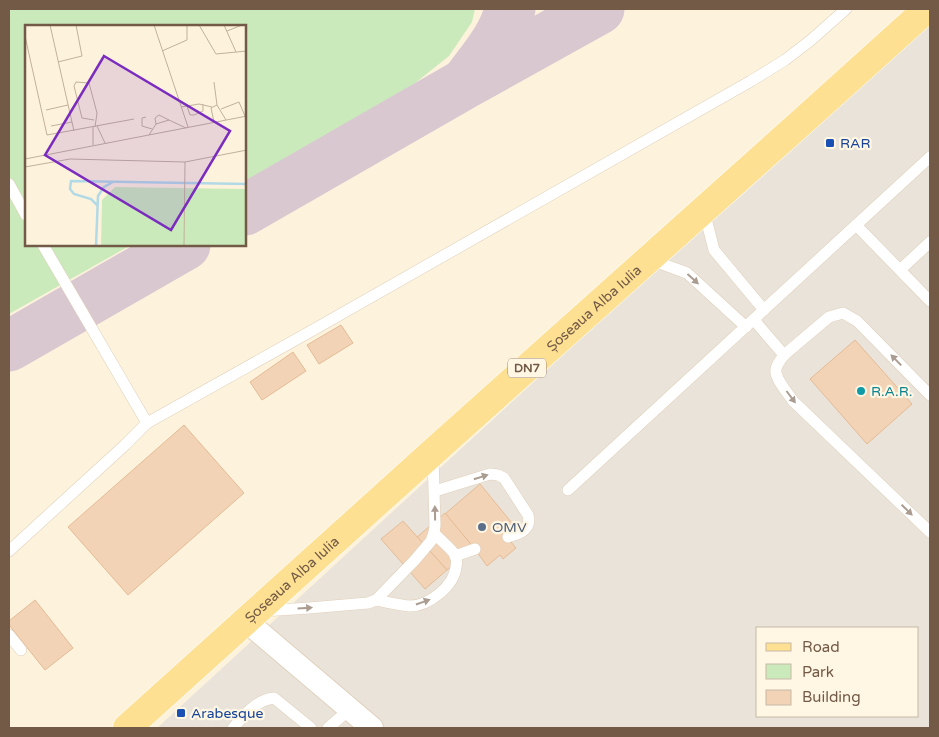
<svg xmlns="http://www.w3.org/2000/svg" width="939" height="737" font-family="'Varela Round',sans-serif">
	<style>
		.industrial { fill: #eae3da; fill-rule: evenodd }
		.green { fill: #caeabc }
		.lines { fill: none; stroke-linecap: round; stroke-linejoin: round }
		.taxiway { stroke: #dac8d1; stroke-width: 51 }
		.building { fill: #f2d3b5; stroke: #e5bb95 }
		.service-casing { stroke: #e0d0ba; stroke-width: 12 }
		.minor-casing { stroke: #e0d0ba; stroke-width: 24 }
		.primary-casing { stroke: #fff; stroke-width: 29 }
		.service { stroke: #fff; stroke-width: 11 }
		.minor { stroke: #fff; stroke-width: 22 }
		.primary { stroke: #fee093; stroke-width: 28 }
		.oneway { fill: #aa9c90 }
		.transit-dot { fill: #1a4fb4; stroke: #fff7e4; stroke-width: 2 }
		.culture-dot { fill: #0f9aa8; stroke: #fff7e4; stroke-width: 2 }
		.service-dot { fill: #5c6f8a; stroke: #fff7e4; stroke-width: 2 }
		.labels { text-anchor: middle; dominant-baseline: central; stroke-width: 4.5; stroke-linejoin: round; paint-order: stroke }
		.shield { fill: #fff7e4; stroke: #9c8975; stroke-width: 1 }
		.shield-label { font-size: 12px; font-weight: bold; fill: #725a46 }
		.transit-label { font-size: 14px; fill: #164399; stroke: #fff7e4; text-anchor: start }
		.street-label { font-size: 14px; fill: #725a46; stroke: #fff7e4 }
		.culture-label { font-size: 14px; fill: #0d838f; stroke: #fff7e4; text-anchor: start }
		.service-label { font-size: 14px; fill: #4e5e75; stroke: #fff7e4; text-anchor: start }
		.inset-river { fill: none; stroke: #b2d9e6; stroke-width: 2.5 }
		.inset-road { fill: none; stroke: #c1b19c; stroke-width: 1 }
		.view { fill: #7b2cbf; fill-opacity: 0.15; stroke: #7b2cbf; stroke-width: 2.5 }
		.inset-edge { fill: none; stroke: #725a46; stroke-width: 2.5 }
	</style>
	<rect width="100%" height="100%" fill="#fdf3dd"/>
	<path class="industrial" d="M930,18V728H157ZM758,628H918V716H758Z"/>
	<polygon class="green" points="9,9 475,9 472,22 449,56 414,84 389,100 245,181 245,26 26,26 26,245 131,245 9,314"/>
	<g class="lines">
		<g class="taxiway">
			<path d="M469,79C485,57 504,36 510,9"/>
			<polyline points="245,210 466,83 599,9"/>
			<polyline points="9,346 185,245"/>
		</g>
	</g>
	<g class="building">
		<polygon points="341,325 353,343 319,364 307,345"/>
		<polygon points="855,340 912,404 867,444 810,379"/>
		<polygon points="293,352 306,371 262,400 250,382"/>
		<polygon points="184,425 244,493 128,595 68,527"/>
		<polygon points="480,484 512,523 502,531 516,548 503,559 500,555 487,566 474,548 445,514"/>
		<polygon points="445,513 474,548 447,570 417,537"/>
		<polygon points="403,521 447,570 425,589 381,539"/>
		<polygon points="35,600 73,648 45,670 9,625 9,621"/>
	</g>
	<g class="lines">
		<g class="service-casing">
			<g id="service">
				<polyline points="9,184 26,215"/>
				<polyline points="704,211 714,250 764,310"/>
				<polyline points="856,225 930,301"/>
				<polyline points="649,259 687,273 746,327"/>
				<polyline points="900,270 930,242"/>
				<polyline points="754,320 784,355"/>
				<path d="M930,395L857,321L843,313L829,317L784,355C781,359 777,364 776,369C774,378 788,393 793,401L930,532"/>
				<polyline points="147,423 313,330 751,81 785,60 811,40 846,9"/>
				<polyline points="568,490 930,157"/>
				<path d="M435,491L490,474L498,475L504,478L528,515C532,529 520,534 508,537"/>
				<polyline points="9,551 125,445 147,423 43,245"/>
				<polyline points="455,556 475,549"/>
				<path d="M376,600C387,602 399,605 410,606C429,606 454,586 456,567C457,563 457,559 455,555C452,549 439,539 434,533"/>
				<polyline points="263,611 309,608 368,603 376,600 414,561 431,541 434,533 435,525 433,456"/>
				<polyline points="9,635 21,650"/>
				<path d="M233,728C244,715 256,700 274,698L311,728"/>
				<polyline points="328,728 350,709"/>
			</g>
		</g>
		<g class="minor-casing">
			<polyline id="minor" points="246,621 372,728"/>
		</g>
		<g class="primary-casing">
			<g id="primary">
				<path id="s1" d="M127,728L433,452L804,120L927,9"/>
			</g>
		</g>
		<use href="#service" class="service"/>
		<use href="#minor" class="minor"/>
		<use href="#primary" class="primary"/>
	</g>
	<defs><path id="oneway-solid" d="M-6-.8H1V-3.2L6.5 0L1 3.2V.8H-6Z" transform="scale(1.25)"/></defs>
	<g class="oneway">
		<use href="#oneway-solid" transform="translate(693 279) rotate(42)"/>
		<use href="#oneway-solid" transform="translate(896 360) rotate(-134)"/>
		<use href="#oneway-solid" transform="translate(791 397) rotate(53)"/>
		<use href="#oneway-solid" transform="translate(481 477) rotate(-17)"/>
		<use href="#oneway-solid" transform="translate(907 510) rotate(44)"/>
		<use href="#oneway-solid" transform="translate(435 513) rotate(-91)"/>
		<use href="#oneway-solid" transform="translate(423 602) rotate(-19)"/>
		<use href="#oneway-solid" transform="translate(305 608) rotate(-4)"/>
	</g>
	<g class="transit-dot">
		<rect x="825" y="138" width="10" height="10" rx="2.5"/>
		<rect x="176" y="708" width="10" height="10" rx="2.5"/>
	</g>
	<circle class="culture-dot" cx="861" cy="391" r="5"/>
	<circle class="service-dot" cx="482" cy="527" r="5"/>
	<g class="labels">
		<rect class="shield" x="508" y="358.5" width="38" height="19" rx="4"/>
		<g class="shield-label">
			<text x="527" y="368">DN7</text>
		</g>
		<g class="transit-label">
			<text x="840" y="143">RAR</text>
			<text x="191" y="713">Arabesque</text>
		</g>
		<g class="street-label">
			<text stroke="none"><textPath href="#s1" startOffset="628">Șoseaua Alba Iulia</textPath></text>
			<text stroke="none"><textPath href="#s1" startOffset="222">Șoseaua Alba Iulia</textPath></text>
		</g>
		<g class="culture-label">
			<text x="871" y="391">R.A.R.</text>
		</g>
		<g class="service-label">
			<text x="492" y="527">OMV</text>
		</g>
	</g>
	<g transform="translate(25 25)">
		<rect width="221" height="221" fill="#fdf3dd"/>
		<path d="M90,162L221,164V221H76L77,175Z" fill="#caeabc"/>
		<path class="inset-river" d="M72,180L66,174L49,169L45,164L46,156L222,159M71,221L73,171L79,162L88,157"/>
		<path class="inset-road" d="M25,0L49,106M129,0L163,102M174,0L191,29L222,26M199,0L211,27M202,6L217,0M0,11L22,110L109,94M137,26L162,15V0M33,37L57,31L51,0M189,57L192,80M162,81L165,90H169L178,86V79M156,82L174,79L187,82M196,84L214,77L220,91M21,85L43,80M121,92L117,93V101L127,104M69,95L57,93L49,61L51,57L64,58L72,88L70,102M189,97L186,83L192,80L201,95M131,99L130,93L134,90L144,95M26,101L47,97M72,101L80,118M68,102V120M124,110L131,99L144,95L161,103M0,134L222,91M0,142L45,134L160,137M159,221L160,137L222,125"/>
		<path class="view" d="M79,31L205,106L146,205L20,130Z"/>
		<rect width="221" height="221" class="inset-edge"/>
	</g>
	<rect width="939" height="737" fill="none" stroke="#725a46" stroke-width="20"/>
	<rect x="756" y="627" width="162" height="90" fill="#fff7e4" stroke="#c7b8a5"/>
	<rect x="766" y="643" width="25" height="8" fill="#fee093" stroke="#c7b8a5"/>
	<text x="802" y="652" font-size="15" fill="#725a46">Road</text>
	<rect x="766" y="664" width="25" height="15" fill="#caeabc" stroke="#c7b8a5"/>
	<text x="802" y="677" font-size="15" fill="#725a46">Park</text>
	<rect x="766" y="690" width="25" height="15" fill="#f2d3b5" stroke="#c7b8a5"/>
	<text x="802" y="702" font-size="15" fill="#725a46">Building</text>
</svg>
